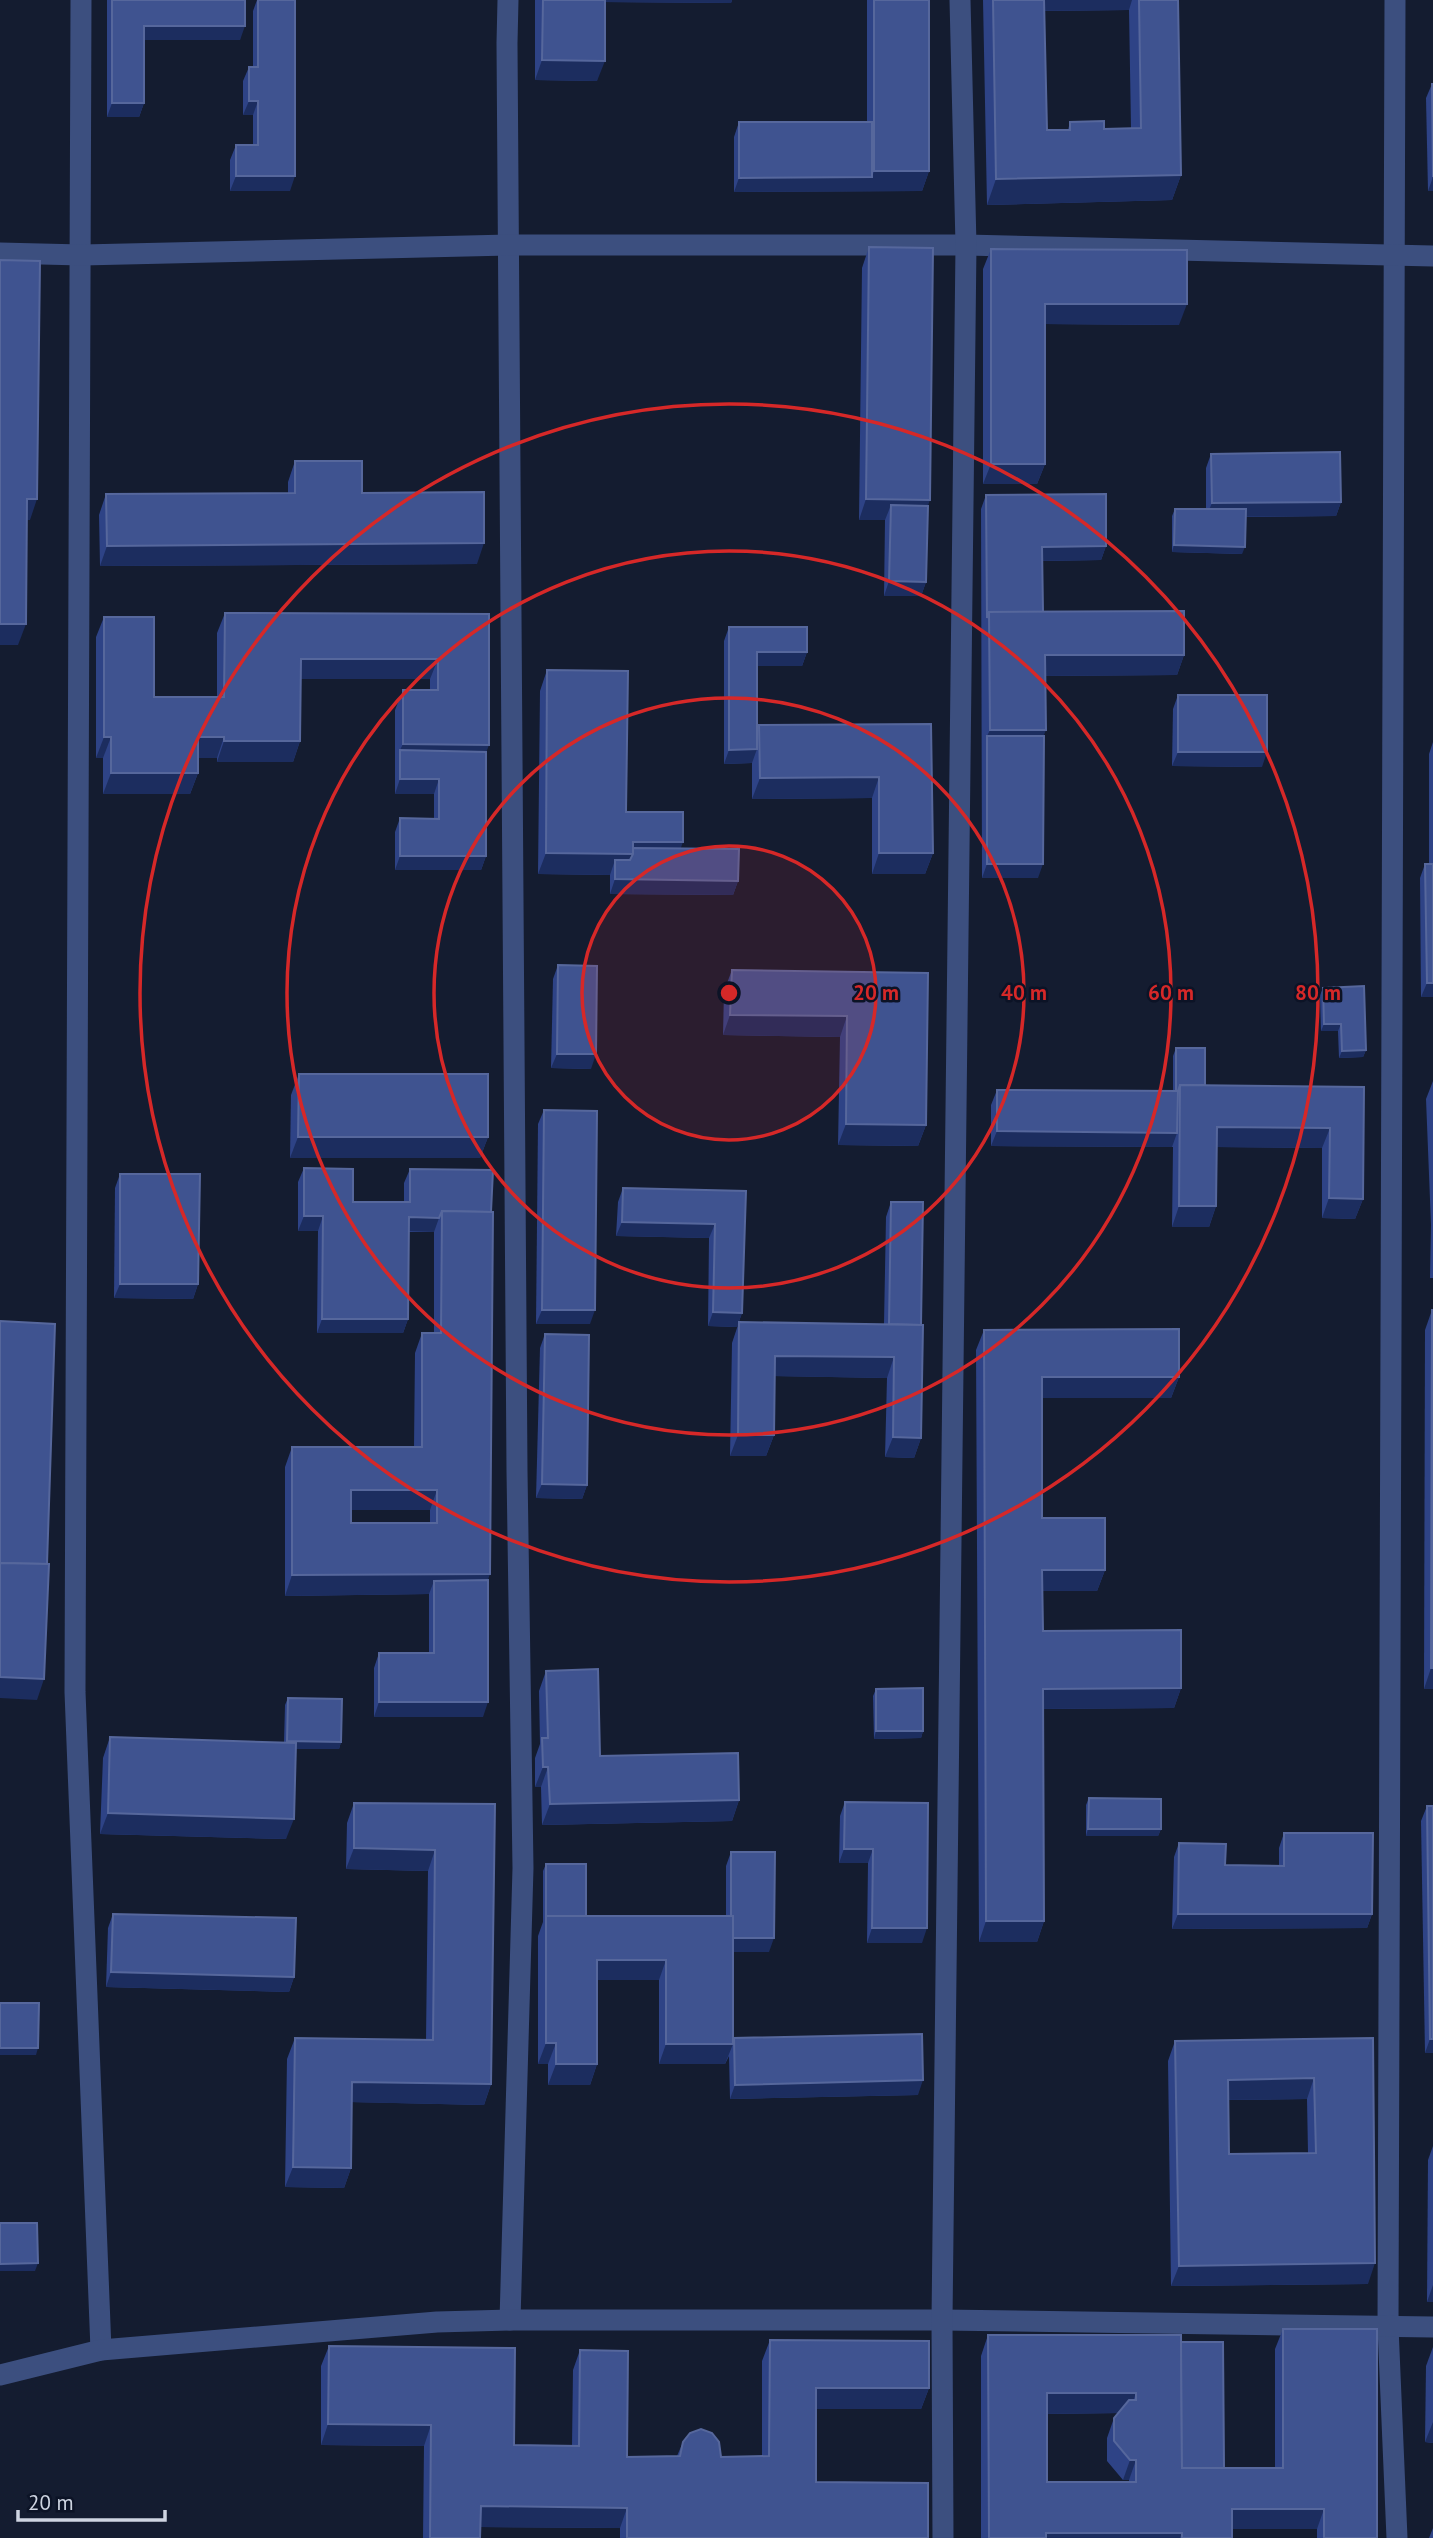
<svg xmlns="http://www.w3.org/2000/svg" width="1433" height="2538" font-family="'PT Sans',sans-serif">
	<style>
		.lines { fill: none; stroke-linecap: round; stroke-linejoin: round }
		.street { stroke: #3c4f7f; stroke-width: 21 }
		.wall { fill: #2e4386; fill-rule: evenodd }
		.shaded-wall { fill: #1c2d5f }
		.building { fill: #3f5390; stroke: #56679c; stroke-width: 2; fill-rule: evenodd }
		.ring { fill: none; stroke: #d62828; stroke-width: 3.5 }
		.centre { fill: #d62828; stroke: #0c1326; stroke-width: 3.5 }
		.ring-label { font-size: 21px; text-anchor: middle; font-weight: bold; fill: #d62828; stroke: #0c1326; stroke-width: 5; stroke-linejoin: round; paint-order: stroke }
	</style>
	<rect width="100%" height="100%" fill="#141c30"/>
	<g class="lines">
		<g class="street">
			<polyline points="81,0 75,1692 101,2350"/>
			<polyline points="508,0 507,43 517,1471 523,1868 510,2320"/>
			<polyline points="1395,0 1388,2327 1397,2538"/>
			<polyline points="0,253 82,255 509,245 966,245 1433,256"/>
			<polyline points="0,2375 101,2350 437,2322 510,2320 942,2320 1433,2327"/>
			<polyline points="943,2538 942,2320 966,245 960,0"/>
		</g>
	</g>
	<g class="wall">
		<polygon points="107,0 245,0 240,40 144,40 144,103 139,117 107,117"/>
		<polygon points="257,0 295,0 290,191 230,191 230,160 236,145 253,145 253,115 243,115 243,81 249,67 253,67 253,11"/>
		<polygon points="535,0 732,0 731,3 605,2 597,81 535,80"/>
		<polygon points="867,0 929,0 929,171 922,191 734,192 734,137 739,122 867,122"/>
		<path d="M983,0H1178L1181,175L1172,200L987,205ZM1129,10L1131,128L1104,129L1070,122L1068,130H1047L1044,11Z"/>
		<polygon points="1432,84 1433,191 1428,191 1426,98"/>
		<polygon points="869,247 928,506 926,582 921,596 884,596 885,520 859,520 862,268"/>
		<polygon points="991,249 1179,325 1045,324 1045,464 1037,484 983,484 983,269"/>
		<polygon points="1211,454 1341,502 1336,516 1246,517 1242,554 1172,552 1172,516 1175,509 1206,509 1206,468"/>
		<polygon points="295,461 362,493 477,564 100,566 99,515 106,494 288,493 288,482"/>
		<polygon points="986,495 1106,546 1101,560 1043,561 1043,612 1184,655 1177,675 1045,676 1038,878 982,878 981,509"/>
		<polygon points="225,613 489,614 486,752 486,856 481,870 395,870 395,832 400,818 434,819 434,794 395,794 395,710 403,690 430,690 430,679 301,679 300,741 293,762 217,762 217,758 198,758 198,773 190,794 103,794 103,758 96,758 96,637 104,617 154,697 217,697 217,633"/>
		<polygon points="729,627 807,652 802,666 757,666 757,731 759,725 931,724 933,853 925,874 872,874 872,798 752,799 752,763 724,764 724,641"/>
		<polygon points="547,670 626,812 681,849 738,881 733,895 610,894 610,875 538,874 540,691"/>
		<polygon points="1178,695 1262,767 1172,766 1173,709"/>
		<polygon points="1433,742 1433,997 1421,997 1420,878 1425,864 1429,864 1429,754"/>
		<polygon points="558,965 591,1069 551,1068 553,979"/>
		<polygon points="732,970 928,973 926,1125 918,1146 838,1145 840,1037 723,1035 724,991"/>
		<polygon points="1323,988 1366,1050 1363,1057 1339,1058 1338,1031 1321,1031 1320,995"/>
		<polygon points="1176,1048 1205,1085 1364,1087 1363,1199 1355,1219 1322,1218 1322,1148 1217,1147 1216,1206 1209,1227 1172,1227 1173,1147 991,1146 991,1105 997,1090 1173,1091 1173,1056"/>
		<polygon points="299,1074 488,1137 480,1158 290,1158 291,1095"/>
		<polygon points="1433,1081 1433,1278 1430,1278 1431,1225 1426,1099"/>
		<polygon points="544,1110 590,1324 536,1324 538,1124"/>
		<path d="M304,1168L353,1202H404V1183L410,1169L491,1212L488,1580L483,1717H374V1668L379,1653H429V1594L285,1596V1467L292,1447H414L415,1353L422,1333H434V1232H409L408,1319L403,1333H317L318,1231H298V1182ZM351,1510H430V1523H351Z"/>
		<polygon points="120,1174 198,1284 193,1299 114,1298 115,1188"/>
		<polygon points="623,1188 746,1191 742,1313 737,1327 708,1326 709,1238 616,1236 618,1202"/>
		<polygon points="891,1202 921,1325 921,1438 914,1458 885,1457 887,1378 775,1376 774,1435 766,1456 730,1456 732,1343 739,1322 884,1324 886,1217"/>
		<polygon points="1432,1310 1433,1689 1424,1689 1425,1330"/>
		<polygon points="984,1330 1179,1377 1171,1398 1042,1398 1042,1518 1105,1570 1097,1591 1042,1591 1043,1631 1181,1688 1174,1708 1043,1709 1044,1921 1037,1942 979,1942 976,1350"/>
		<polygon points="545,1334 587,1485 582,1499 536,1498 540,1348"/>
		<polygon points="546,1671 600,1756 739,1800 732,1821 542,1825 541,1787 535,1787 535,1758 540,1744 539,1691"/>
		<polygon points="876,1689 923,1731 921,1738 874,1739 873,1696"/>
		<polygon points="288,1698 341,1742 339,1749 296,1749 286,1839 100,1834 103,1758 110,1737 284,1743 285,1705"/>
		<polygon points="1089,1798 1161,1829 1158,1836 1086,1836 1086,1805"/>
		<polygon points="845,1802 928,1803 922,1943 867,1943 868,1863 839,1863 840,1816"/>
		<polygon points="354,1803 495,1804 491,2084 484,2105 352,2102 351,2168 344,2188 285,2187 287,2059 295,2038 426,2040 428,1871 346,1869 347,1823"/>
		<polygon points="1427,1806 1433,2053 1425,2053 1421,1821"/>
		<polygon points="1284,1833 1372,1914 1367,1928 1172,1929 1174,1857 1179,1843 1225,1865 1279,1866 1279,1848"/>
		<polygon points="731,1852 769,1952 733,1952 733,2040 918,2095 730,2099 729,2056 725,2064 659,2064 659,1980 597,1980 597,2064 590,2085 548,2085 548,2064 538,2064 538,1936 543,1922 543,1871 546,1864 586,1916 726,1916 726,1866"/>
		<polygon points="113,1914 294,1977 289,1992 106,1987 108,1928"/>
		<path d="M1373,2038L1368,2284L1171,2286L1168,2061L1175,2041ZM1307,2099L1308,2153L1229,2154L1228,2100Z"/>
		<polygon points="1433,2146 1433,2302 1427,2302 1428,2160"/>
		<path d="M1283,2329L1377,2538H1317V2529H1232V2538H981V2356L988,2335L1181,2342L1224,2468H1275V2349ZM1118,2413L1114,2418L1107,2438V2461L1123,2480H1129V2482H1047V2414Z"/>
		<polygon points="770,2340 929,2388 921,2409 816,2409 816,2482 928,2538 620,2538 620,2528 480,2527 480,2538 423,2538 424,2446 321,2445 321,2366 329,2346 514,2445 572,2446 573,2370 580,2350 627,2457 677,2456 683,2442 721,2457 762,2456 762,2361"/>
		<polygon points="1433,2347 1433,2443 1425,2442 1426,2366"/>
		<polygon points="1433,2528 1433,2538 1429,2538"/>
	</g>
	<g class="shaded-wall">
		<polygon points="598,0 732,0 731,3 598,2"/>
		<polygon points="1038,0 1132,0 1129,10 1034,11"/>
		<polygon points="144,26 245,26 240,40 139,40"/>
		<polygon points="542,60 605,61 597,81 535,80"/>
		<polygon points="249,101 258,101 253,115 243,115"/>
		<polygon points="112,103 144,103 139,117 107,117"/>
		<polygon points="874,171 929,171 922,191 734,192 739,178 872,177"/>
		<polygon points="1181,175 1172,200 987,205 996,179"/>
		<polygon points="236,176 295,176 290,191 230,191"/>
		<polygon points="1433,177 1433,191 1428,191"/>
		<polygon points="1045,304 1187,304 1179,325 1037,324"/>
		<polygon points="991,464 1045,464 1037,484 983,484"/>
		<polygon points="27,499 37,499 30,520 20,520"/>
		<polygon points="866,499 930,500 923,520 891,505 885,520 859,520"/>
		<polygon points="1341,502 1336,516 1206,517 1212,503"/>
		<polygon points="484,543 477,564 100,566 107,546"/>
		<polygon points="1174,545 1245,547 1242,554 1172,552"/>
		<polygon points="1106,546 1101,560 1037,561 1042,547"/>
		<polygon points="889,581 926,582 921,596 884,596"/>
		<polygon points="0,624 26,624 18,645 0,645"/>
		<polygon points="757,652 807,652 802,666 752,666"/>
		<polygon points="1045,655 1184,655 1177,675 1038,676"/>
		<polygon points="301,659 438,659 430,679 294,679"/>
		<polygon points="990,730 1046,730 1038,750 987,736"/>
		<polygon points="104,737 111,737 103,758 96,758"/>
		<polygon points="198,737 224,737 217,758 190,758"/>
		<polygon points="224,741 300,741 293,762 217,762"/>
		<polygon points="403,744 489,745 481,766 400,750"/>
		<polygon points="757,749 752,763 724,764 729,750"/>
		<polygon points="1178,752 1267,752 1262,767 1172,766"/>
		<polygon points="111,773 198,773 190,794 103,794"/>
		<polygon points="879,777 872,798 752,799 760,778"/>
		<polygon points="400,779 439,779 434,794 395,794"/>
		<polygon points="633,842 683,842 676,862 615,860 610,875 538,874 546,853"/>
		<polygon points="879,853 933,853 925,874 872,874"/>
		<polygon points="400,856 486,856 481,870 395,870"/>
		<polygon points="987,864 1043,864 1038,878 982,878"/>
		<polygon points="615,879 738,881 733,895 610,894"/>
		<polygon points="1427,983 1433,983 1433,997 1421,997"/>
		<polygon points="730,1015 847,1016 840,1037 723,1035"/>
		<polygon points="1324,1024 1341,1024 1338,1031 1321,1031"/>
		<polygon points="1366,1050 1363,1057 1339,1058 1342,1051"/>
		<polygon points="557,1054 596,1054 591,1069 551,1068"/>
		<polygon points="846,1124 926,1125 918,1146 838,1145"/>
		<polygon points="1217,1127 1330,1128 1322,1148 1210,1147"/>
		<polygon points="997,1131 1177,1133 1172,1147 991,1146"/>
		<polygon points="298,1137 488,1137 480,1158 290,1158"/>
		<polygon points="1329,1198 1363,1199 1355,1219 1322,1218"/>
		<polygon points="1179,1206 1216,1206 1209,1227 1172,1227"/>
		<polygon points="304,1216 323,1216 318,1231 298,1231"/>
		<polygon points="409,1217 439,1218 434,1232 404,1231"/>
		<polygon points="622,1222 715,1224 709,1238 616,1236"/>
		<polygon points="120,1284 198,1284 193,1299 114,1298"/>
		<polygon points="542,1310 595,1310 590,1324 536,1324"/>
		<polygon points="713,1312 742,1313 737,1327 708,1326"/>
		<polygon points="322,1319 408,1319 403,1333 317,1333"/>
		<polygon points="775,1356 894,1357 887,1378 768,1376"/>
		<polygon points="1042,1377 1179,1377 1171,1398 1034,1398"/>
		<polygon points="738,1435 774,1435 766,1456 730,1456"/>
		<polygon points="893,1437 921,1438 914,1458 885,1457"/>
		<polygon points="542,1484 587,1485 582,1499 536,1498"/>
		<polygon points="351,1490 437,1490 430,1510 343,1510"/>
		<polygon points="1042,1570 1105,1570 1097,1591 1035,1591"/>
		<polygon points="490,1574 483,1594 434,1581 429,1594 285,1596 292,1575"/>
		<polygon points="1431,1668 1433,1668 1433,1689 1424,1689"/>
		<polygon points="0,1677 44,1679 37,1700 0,1698"/>
		<polygon points="1181,1688 1174,1708 1035,1709 1043,1689"/>
		<polygon points="379,1702 488,1702 483,1717 374,1717"/>
		<polygon points="876,1731 923,1731 921,1738 874,1739"/>
		<polygon points="287,1741 341,1742 339,1749 284,1749"/>
		<polygon points="543,1767 548,1767 541,1787 535,1787"/>
		<polygon points="739,1800 732,1821 542,1825 550,1804"/>
		<polygon points="108,1813 294,1819 286,1839 100,1834"/>
		<polygon points="1088,1829 1161,1829 1158,1836 1086,1836"/>
		<polygon points="354,1848 435,1850 428,1871 346,1869"/>
		<polygon points="844,1849 873,1849 868,1863 839,1863"/>
		<polygon points="1178,1914 1372,1914 1367,1928 1172,1929"/>
		<polygon points="986,1921 1044,1921 1037,1942 979,1942"/>
		<polygon points="872,1928 927,1928 922,1943 867,1943"/>
		<polygon points="731,1938 774,1938 769,1952 725,1952"/>
		<polygon points="597,1960 666,1960 659,1980 590,1980"/>
		<polygon points="111,1972 294,1977 289,1992 106,1987"/>
		<polygon points="1430,2039 1433,2039 1433,2053 1425,2053"/>
		<polygon points="546,2043 556,2043 548,2064 538,2064"/>
		<polygon points="666,2044 733,2044 725,2064 659,2064"/>
		<polygon points="0,2048 38,2048 36,2055 0,2055"/>
		<polygon points="556,2064 597,2064 590,2085 548,2085"/>
		<polygon points="1314,2078 1307,2099 1220,2100 1228,2080"/>
		<polygon points="923,2080 918,2095 730,2099 735,2085"/>
		<polygon points="352,2082 491,2084 484,2105 345,2102"/>
		<polygon points="293,2167 351,2168 344,2188 285,2187"/>
		<polygon points="38,2263 35,2271 0,2271 0,2264"/>
		<polygon points="1375,2263 1368,2284 1171,2286 1179,2266"/>
		<polygon points="1433,2285 1433,2302 1427,2302"/>
		<polygon points="816,2388 929,2388 921,2409 809,2409"/>
		<polygon points="1047,2393 1136,2393 1129,2413 1040,2414"/>
		<polygon points="1433,2422 1433,2443 1425,2442"/>
		<polygon points="328,2424 431,2425 424,2446 321,2445"/>
		<polygon points="1130,2460 1136,2460 1129,2480 1123,2480"/>
		<polygon points="481,2506 627,2508 620,2528 473,2527"/>
		<polygon points="1232,2509 1324,2509 1317,2529 1224,2529"/>
		<polygon points="1046,2533 1182,2533 1180,2538 1044,2538"/>
	</g>
	<g class="building">
		<polygon points="112,0 245,0 245,26 144,26 144,103 112,103"/>
		<polygon points="258,0 295,0 295,176 236,176 236,145 258,145 258,101 249,101 249,67 258,67"/>
		<polygon points="543,0 605,0 605,61 542,60"/>
		<rect x="874" y="0" width="55" height="171"/>
		<polygon points="993,0 1044,0 1047,130 1070,130 1070,122 1104,121 1104,129 1141,128 1139,0 1178,0 1181,175 996,179"/>
		<polygon points="1432,84 1433,84 1433,177"/>
		<polygon points="739,122 872,122 872,177 739,178"/>
		<polygon points="869,247 933,248 930,500 866,499"/>
		<polygon points="991,249 1187,250 1187,304 1045,304 1045,464 991,464"/>
		<polygon points="0,260 40,261 37,499 27,499 26,624 0,624"/>
		<polygon points="1340,452 1341,502 1212,503 1211,454"/>
		<polygon points="295,461 362,461 362,493 484,492 484,543 107,546 106,494 295,493"/>
		<polygon points="1106,494 1106,546 1042,547 1043,612 989,612 987,618 986,495"/>
		<polygon points="891,505 928,506 926,582 889,581"/>
		<polygon points="1175,509 1246,509 1245,547 1174,545"/>
		<polygon points="1184,611 1184,655 1045,655 1046,730 990,730 989,612"/>
		<polygon points="225,613 489,614 489,745 403,744 403,690 438,690 438,659 301,659 300,741 224,741 224,737 198,737 198,773 111,773 111,737 104,737 104,617 154,617 154,697 224,697"/>
		<polygon points="729,627 807,627 807,652 757,652 757,749 729,750"/>
		<polygon points="547,670 628,671 626,812 683,812 683,842 633,842 633,854 546,853"/>
		<rect x="1178" y="695" width="89" height="57"/>
		<polygon points="931,724 933,853 879,853 879,777 760,778 759,725"/>
		<polygon points="987,736 1044,736 1043,864 987,864"/>
		<polygon points="400,750 486,752 486,856 400,856 400,818 439,819 439,779 400,779"/>
		<polygon points="633,848 739,849 738,881 615,879 615,860 630,860 633,854"/>
		<polygon points="1425,864 1433,864 1433,983 1427,983"/>
		<polygon points="558,965 597,966 596,1054 557,1054"/>
		<polygon points="732,970 928,973 926,1125 846,1124 847,1016 730,1015"/>
		<polygon points="1364,986 1366,1050 1342,1051 1341,1024 1324,1024 1323,988"/>
		<polygon points="1176,1048 1205,1048 1205,1085 1180,1085 1178,1091 1176,1091"/>
		<polygon points="299,1074 488,1074 488,1137 298,1137"/>
		<polygon points="1180,1085 1364,1087 1363,1199 1329,1198 1330,1128 1217,1127 1216,1206 1179,1206"/>
		<polygon points="997,1090 1178,1091 1177,1133 997,1131"/>
		<polygon points="544,1110 597,1111 595,1310 542,1310"/>
		<polygon points="304,1168 353,1169 353,1202 410,1202 410,1169 493,1170 491,1212 442,1211 439,1218 409,1217 408,1319 322,1319 323,1216 304,1216"/>
		<polygon points="120,1174 200,1174 198,1284 120,1284"/>
		<polygon points="623,1188 746,1191 742,1313 713,1312 715,1224 622,1222"/>
		<polygon points="891,1202 923,1202 921,1325 889,1324"/>
		<path d="M442,1211L493,1212L490,1574L292,1575V1447H422V1333H441ZM351,1490H437V1523H351Z"/>
		<polygon points="1432,1310 1433,1310 1433,1668 1431,1668"/>
		<polygon points="0,1321 55,1324 47,1564 0,1563"/>
		<polygon points="739,1322 923,1325 921,1438 893,1437 894,1357 775,1356 774,1435 738,1435"/>
		<polygon points="1179,1329 1179,1377 1042,1377 1042,1518 1105,1518 1105,1570 1042,1570 1043,1631 1181,1630 1181,1688 1043,1689 1044,1921 986,1921 984,1330"/>
		<polygon points="545,1334 589,1335 587,1485 542,1484"/>
		<polygon points="0,1563 49,1564 44,1679 0,1677"/>
		<polygon points="488,1580 488,1702 379,1702 379,1653 434,1653 434,1581"/>
		<polygon points="598,1669 600,1756 738,1753 739,1800 550,1804 548,1767 543,1767 542,1738 548,1738 546,1671"/>
		<polygon points="923,1688 923,1731 876,1731 876,1689"/>
		<polygon points="288,1698 342,1699 341,1742 287,1741"/>
		<polygon points="110,1737 296,1743 294,1819 108,1813"/>
		<polygon points="1089,1798 1161,1799 1161,1829 1088,1829"/>
		<polygon points="845,1802 928,1803 927,1928 872,1928 873,1849 844,1849"/>
		<polygon points="354,1803 495,1804 491,2084 352,2082 351,2168 293,2167 295,2038 433,2040 435,1850 354,1848"/>
		<polygon points="1427,1806 1433,1806 1433,2039 1430,2039"/>
		<polygon points="1284,1833 1373,1833 1372,1914 1178,1914 1179,1843 1226,1844 1225,1865 1284,1866"/>
		<polygon points="731,1852 775,1852 774,1938 733,1938 733,1916 731,1916"/>
		<rect x="546" y="1864" width="40" height="52"/>
		<polygon points="113,1914 296,1918 294,1977 111,1972"/>
		<polygon points="546,1916 733,1916 733,2044 666,2044 666,1960 597,1960 597,2064 556,2064 556,2043 546,2043"/>
		<polygon points="0,2003 39,2003 38,2048 0,2048"/>
		<polygon points="922,2034 923,2080 735,2085 734,2038"/>
		<path d="M1373,2038L1375,2263L1179,2266L1175,2041ZM1314,2078L1316,2153L1229,2154L1228,2080Z"/>
		<polygon points="0,2223 37,2223 38,2263 0,2264"/>
		<path d="M1283,2329H1377V2538H1324V2509H1232V2538H1182V2533H1046V2538H989L988,2335H1181L1182,2468H1283ZM1047,2393H1136V2400H1129L1114,2418V2441L1130,2460H1136V2482H1047Z"/>
		<polygon points="770,2340 929,2341 929,2388 816,2388 816,2482 928,2483 928,2538 627,2538 627,2508 481,2506 480,2538 430,2538 431,2425 328,2424 329,2346 515,2348 514,2445 579,2446 580,2350 628,2351 627,2457 680,2456 683,2442 690,2433 701,2429 712,2433 719,2442 721,2457 769,2456"/>
		<polygon points="1181,2342 1223,2342 1224,2468 1182,2468"/>
	</g>
	<circle cx="729" cy="993" r="147" fill="#d62828" fill-opacity=".12"/>
	<g class="ring">
		<circle cx="729" cy="993" r="147"/>
		<circle cx="729" cy="993" r="295"/>
		<circle cx="729" cy="993" r="442"/>
		<circle cx="729" cy="993" r="589"/>
	</g>
	<circle cx="729" cy="993" r="10" class="centre"/>
	<g class="ring-label">
		<text x="876" y="1000">20 m</text>
		<text x="1024" y="1000">40 m</text>
		<text x="1171" y="1000">60 m</text>
		<text x="1318" y="1000">80 m</text>
	</g>
	<path d="M18 2510v10h147v-10" fill="none" stroke="#ced4e1" stroke-width="3.5"/>
	<text x="28" y="2510" font-size="21" fill="#ced4e1" stroke="#0c1326" stroke-width="5" paint-order="stroke">20 m</text>
</svg>
